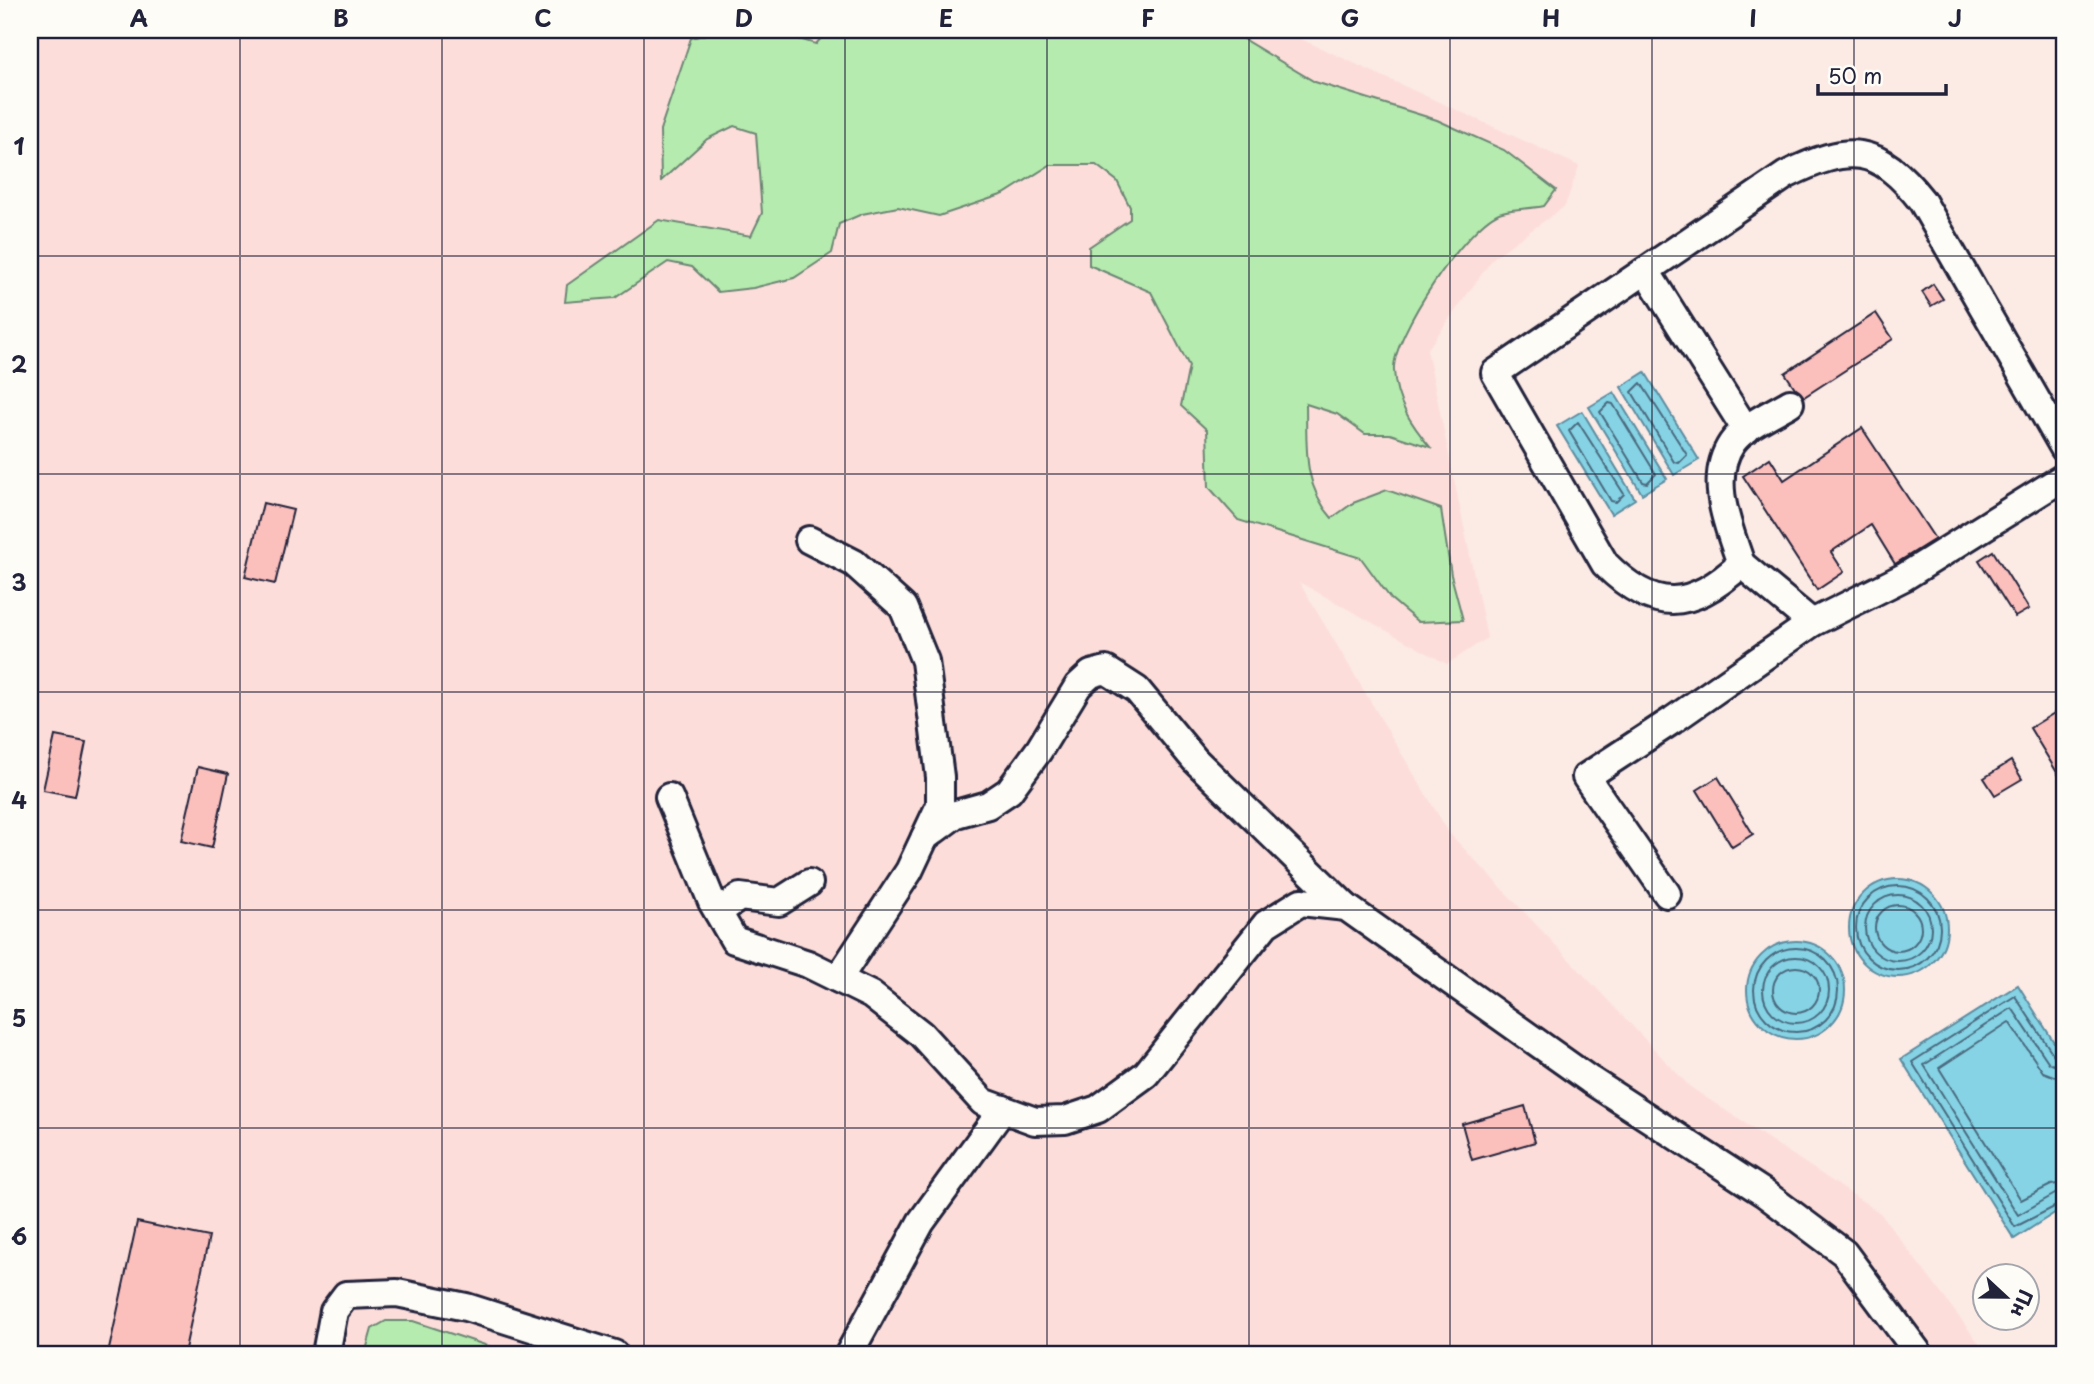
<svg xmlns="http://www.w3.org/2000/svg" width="2094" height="1384" font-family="'Playpen Sans',sans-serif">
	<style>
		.built { fill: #fcddd9 }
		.green { fill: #b5ebae; stroke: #6c8674; stroke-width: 2 }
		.water { fill: #85d3e4; stroke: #5d8ca0; stroke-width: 2 }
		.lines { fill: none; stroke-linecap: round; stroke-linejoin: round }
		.shore { stroke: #4a697f; stroke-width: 2 }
		.building { fill: #fbbfbc; stroke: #22223b; stroke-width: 2 }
		.minor-casing { stroke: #22223b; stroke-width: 32 }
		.minor { stroke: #fdfcf7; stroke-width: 26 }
		.grid { fill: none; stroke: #22223b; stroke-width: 2; stroke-opacity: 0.55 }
		.neatline { fill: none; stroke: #22223b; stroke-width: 2.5 }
		.grid-label { font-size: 23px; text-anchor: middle; font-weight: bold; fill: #22223b }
	</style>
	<rect width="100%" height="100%" fill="#fceae5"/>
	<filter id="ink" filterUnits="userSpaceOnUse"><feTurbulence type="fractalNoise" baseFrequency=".0143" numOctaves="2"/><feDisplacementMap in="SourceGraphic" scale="14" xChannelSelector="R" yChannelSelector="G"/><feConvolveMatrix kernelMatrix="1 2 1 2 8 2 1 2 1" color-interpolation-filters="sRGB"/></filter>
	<g filter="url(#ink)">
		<polygon class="built" points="30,30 1281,30 1579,166 1565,206 1494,257 1427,350 1487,638 1447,664 1299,582 1449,833 1690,1087 1880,1213 1987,1354 30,1354"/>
		<g class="green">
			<path d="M724,30H769L816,44L828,30H1228L1315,82L1437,120L1504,150L1556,190L1544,206C1531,209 1515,208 1502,212C1469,221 1391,337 1394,371C1396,402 1411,424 1430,447L1390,434H1365L1337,414L1306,404C1307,447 1302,484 1332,518L1353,503L1387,490L1441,509L1451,575L1463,620L1418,622L1391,599L1361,558L1238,520L1209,487L1207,430L1181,406L1189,366L1151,292L1089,265V247L1130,219V207L1117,181L1096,165H1050L1004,194L939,216L898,207L862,214L839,224L832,253L794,278L753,288L718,292L692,267L668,262L615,298L565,302L567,285L659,220L751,236L762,213L756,133L734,126L707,139L661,181L660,130L691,38Z"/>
			<polygon points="386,1321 413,1321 512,1354 365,1354 372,1329"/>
		</g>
		<g class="water">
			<polygon points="1645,372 1699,460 1674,475 1621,387"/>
			<polygon points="1614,392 1667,479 1642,494 1589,407"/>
			<polygon points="1582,411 1635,499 1611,514 1557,426"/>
			<circle cx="1898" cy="928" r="49"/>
			<circle cx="1796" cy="990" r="49"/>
			<polygon points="2018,985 2064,1058 2064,1207 2014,1239 1901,1059"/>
		</g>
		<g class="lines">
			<g class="shore">
				<polygon points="1641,383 1687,455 1679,463 1674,462 1632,392"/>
				<polygon points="1609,403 1613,404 1656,474 1647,483 1643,482 1600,412"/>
				<polygon points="1578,422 1624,494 1616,502 1611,501 1569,431"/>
				<circle cx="1898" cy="928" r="42"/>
				<circle cx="1898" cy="928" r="33"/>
				<circle cx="1898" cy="928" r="23"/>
				<circle cx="1796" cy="990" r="42"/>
				<circle cx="1796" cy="990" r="33"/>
				<circle cx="1796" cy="990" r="23"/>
				<polyline points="2064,1060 2055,1057 2015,996 1912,1062 2015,1227 2064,1202"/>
				<polyline points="2064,1069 2049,1063 2012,1008 1924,1065 2018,1215 2055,1194 2064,1193"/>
				<polyline points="2064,1080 2043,1072 2009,1022 1939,1068 2021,1200 2051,1185 2064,1183"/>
			</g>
		</g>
		<g class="building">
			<polygon points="1933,284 1943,299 1931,306 1922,292"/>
			<polygon points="1876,313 1893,339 1804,397 1795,388 1785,373"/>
			<polygon points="1862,428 1935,539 1895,564 1871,525 1831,552 1844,572 1817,590 1743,476 1770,458 1784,480"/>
			<polygon points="263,503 293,510 275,584 245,577"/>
			<polygon points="1993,551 2029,609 2015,617 1979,560"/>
			<polygon points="2064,707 2064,784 2030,728"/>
			<polygon points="55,736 86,742 75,796 43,790"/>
			<polygon points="2011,761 2022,779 1995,795 1984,778"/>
			<polygon points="198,767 228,774 212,848 181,841"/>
			<polygon points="1718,777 1753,834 1732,847 1697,790"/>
			<polygon points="1525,1106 1535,1142 1472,1160 1462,1124"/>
			<polygon points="137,1222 209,1237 184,1354 108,1354"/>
		</g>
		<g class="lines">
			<g class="minor-casing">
				<g id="minor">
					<polyline points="1646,271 1746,430"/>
					<path d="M1790,403C1772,414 1745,425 1732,443C1707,480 1729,527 1741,564C1691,611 1654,613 1605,564L1495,373L1786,175C1849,144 1877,144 1922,201L2064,448"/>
					<polyline points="809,540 854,563 903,607 925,661 940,777 940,805 909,871 838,979"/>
					<polyline points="1741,564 1812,623 1904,577 2064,477"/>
					<polyline points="669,797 712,902 734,940 808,964 871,995 921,1034 983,1102 1035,1121 1065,1120 1098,1109 1146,1074 1266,924 1301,902 1346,907 1590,1080 1764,1193 1844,1253 1919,1354"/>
					<polyline points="925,837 956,814 988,805 1009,791 1039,750 1078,686 1091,674 1106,670 1137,690 1195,760 1346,907"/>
					<polyline points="1667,894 1586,777 1673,720 1812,623"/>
					<polyline points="718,912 740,897 779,902 809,883"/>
					<polyline points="326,1354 334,1311 346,1295 397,1293 466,1307 614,1354"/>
					<polyline points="849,1354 921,1222 1003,1109"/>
				</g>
			</g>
			<use href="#minor" class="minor"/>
		</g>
	</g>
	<path class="grid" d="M240,30V1354M442,30V1354M644,30V1354M845,30V1354M1047,30V1354M1249,30V1354M1450,30V1354M1652,30V1354M1854,30V1354M30,256H2064M30,474H2064M30,692H2064M30,910H2064M30,1128H2064"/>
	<rect width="2094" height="1384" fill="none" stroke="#fdfcf7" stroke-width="77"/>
	<g transform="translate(2006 1297) rotate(112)"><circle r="33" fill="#fdfcf7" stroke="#a5a5ac" stroke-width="2"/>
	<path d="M0-5L12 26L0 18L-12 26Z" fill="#22223b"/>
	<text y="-10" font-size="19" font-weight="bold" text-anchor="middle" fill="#22223b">Пн</text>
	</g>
	<path d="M1818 84v10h128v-10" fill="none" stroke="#22223b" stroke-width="3.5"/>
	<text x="1828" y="84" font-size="21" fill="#22223b" stroke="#fdfcf7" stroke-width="5" paint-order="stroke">50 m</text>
	<rect x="38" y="38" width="2018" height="1308" class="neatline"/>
	<g class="grid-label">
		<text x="139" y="27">A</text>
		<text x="341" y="27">B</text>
		<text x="543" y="27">C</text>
		<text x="744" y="27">D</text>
		<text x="946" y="27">E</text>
		<text x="1148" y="27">F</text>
		<text x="1350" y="27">G</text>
		<text x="1551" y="27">H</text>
		<text x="1753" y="27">I</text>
		<text x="1955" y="27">J</text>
		<text x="19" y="155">1</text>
		<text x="19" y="373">2</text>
		<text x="19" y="591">3</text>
		<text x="19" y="809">4</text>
		<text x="19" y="1027">5</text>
		<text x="19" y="1245">6</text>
	</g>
</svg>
